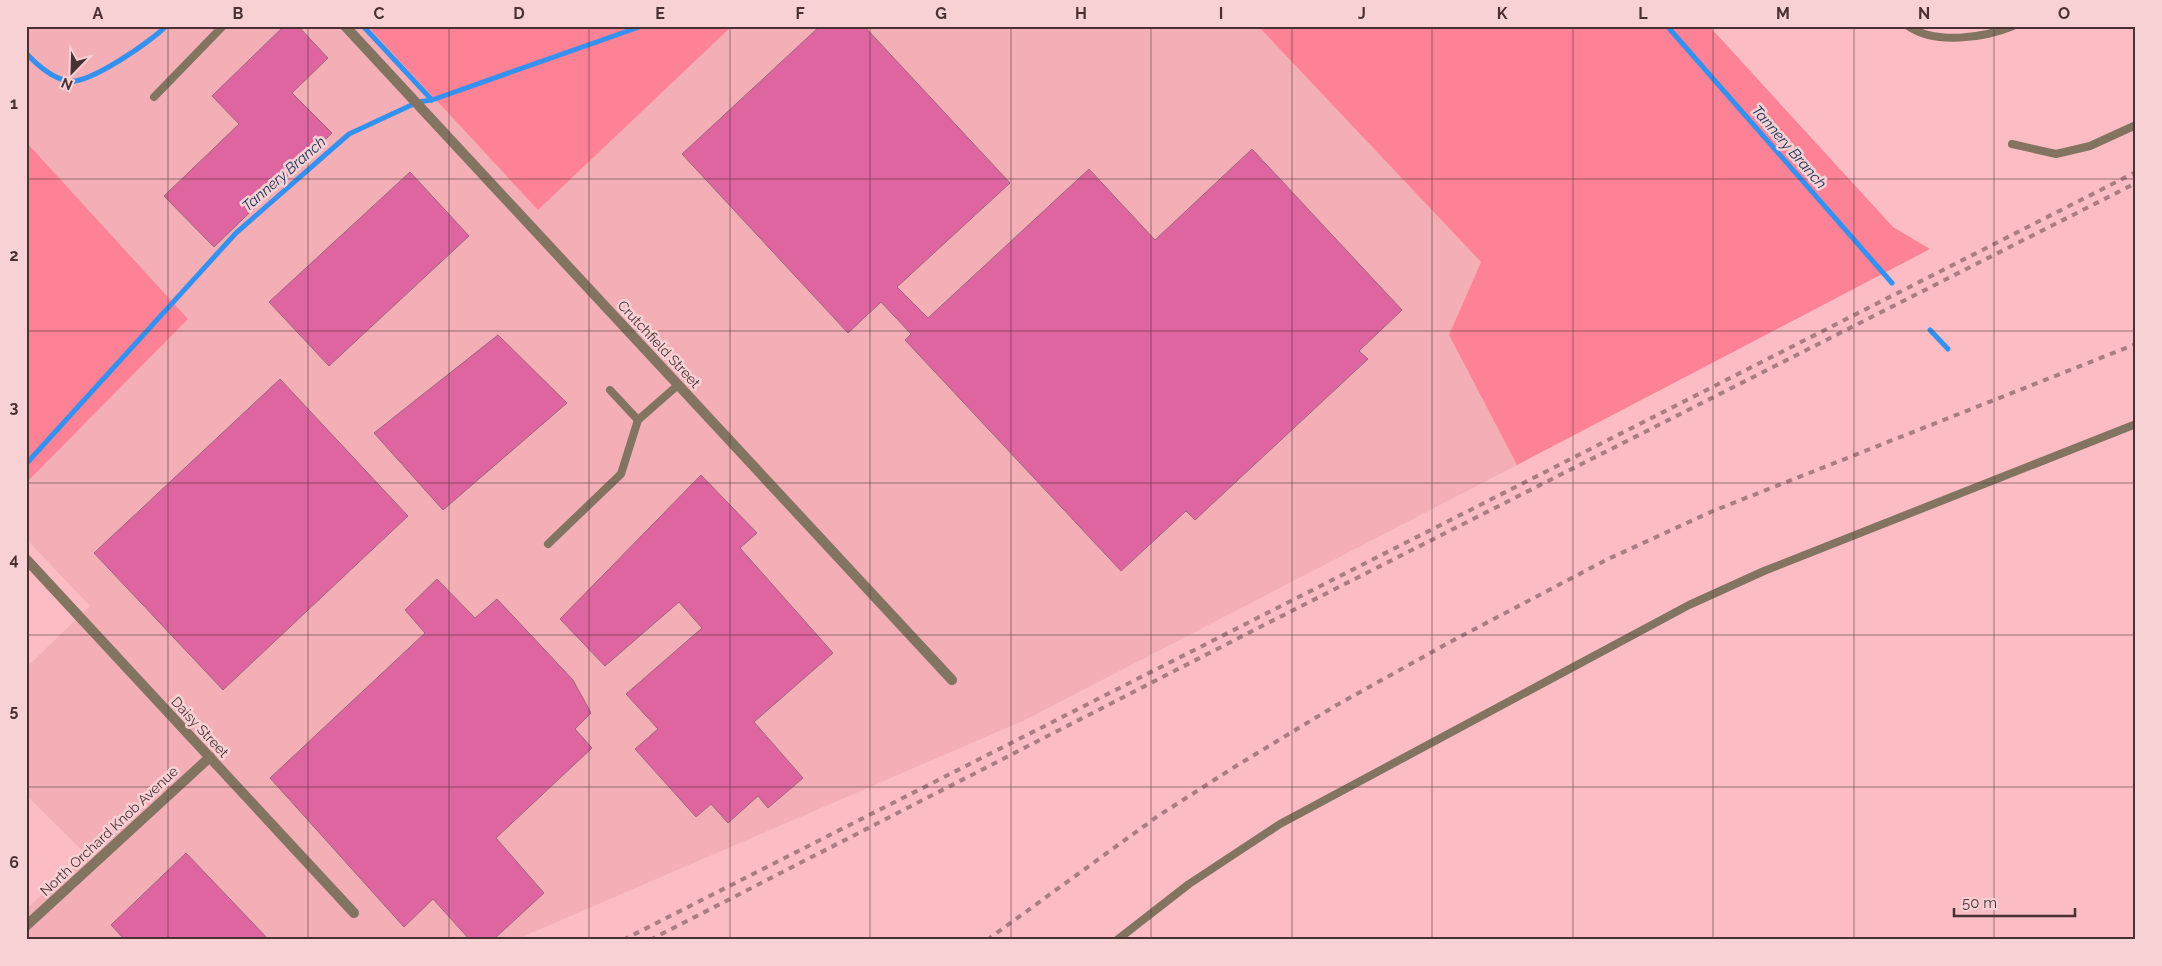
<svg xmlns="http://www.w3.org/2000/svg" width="2162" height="966" font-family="Raleway,sans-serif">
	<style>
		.built { fill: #f4aeb6 }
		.green { fill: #fe8295 }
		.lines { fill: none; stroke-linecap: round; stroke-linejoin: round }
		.stream { stroke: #3491ef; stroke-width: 5 }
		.building { fill: #de65a0; stroke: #9c687f }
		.lane { stroke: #837462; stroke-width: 8 }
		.street { stroke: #837462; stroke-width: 10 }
		.rail { stroke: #aa7d82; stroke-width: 4; stroke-dasharray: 6 6; stroke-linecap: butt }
		.grid { fill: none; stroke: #493033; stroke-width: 1; stroke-opacity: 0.55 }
		.labels { text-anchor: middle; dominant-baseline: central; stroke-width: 5; stroke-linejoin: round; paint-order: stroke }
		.street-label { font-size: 14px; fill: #493033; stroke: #f8d1d4 }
		.water-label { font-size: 15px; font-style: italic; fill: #0f3358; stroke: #f8d1d4 }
		.neatline { fill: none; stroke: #493033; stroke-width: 2 }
		.grid-label { font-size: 16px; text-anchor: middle; font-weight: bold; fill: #493033 }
	</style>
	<rect width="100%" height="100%" fill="#fbbcc3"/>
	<polygon class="built" points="26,26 367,26 538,210 732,26 1258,26 1481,262 1449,335 1517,465 1025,720 515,940 26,940 26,909 87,855 26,795 26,668 90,606 26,539 26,483 188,319 28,144 26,124"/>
	<g class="green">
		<polygon points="373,26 732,26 538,210 371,30"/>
		<polygon points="1258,26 1709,26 1893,227 1930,249 1517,465 1449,335 1481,262"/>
		<polygon points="26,124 28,144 188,319 26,483"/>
	</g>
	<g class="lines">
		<g class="stream">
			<polyline points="363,26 432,100"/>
			<polyline points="1667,26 1892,283"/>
			<path d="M26,53C37,65 50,77 67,81C87,86 152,41 166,26"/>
			<polyline points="1930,330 1948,349"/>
			<polyline points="26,464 236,233 349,134 418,102 432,100 642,26"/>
		</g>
	</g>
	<g class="building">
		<polygon points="284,26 298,26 328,58 292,93 332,133 214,247 164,196 239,124 212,96"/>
		<polygon points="820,26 864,26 1010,183 897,287 928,318 1089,169 1155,240 1252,149 1402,310 1359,351 1368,359 1195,520 1186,511 1121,571 905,340 911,334 881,302 848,333 682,154"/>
		<polygon points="410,172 469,236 329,366 269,302"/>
		<polygon points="498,335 567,403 443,510 374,433"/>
		<polygon points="280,379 408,516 223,690 94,553"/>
		<polygon points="701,475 757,533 740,548 833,653 754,722 803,778 768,808 758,796 728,823 711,804 696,817 635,749 658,729 626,694 702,628 679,602 605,666 560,619"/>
		<polygon points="437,579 475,618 497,599 573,680 591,713 575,729 592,748 496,838 544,893 493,940 470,940 433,899 404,927 270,778 425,633 405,610"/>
		<polygon points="186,853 269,940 125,940 111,925"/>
	</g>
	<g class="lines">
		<g class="lane">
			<path d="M1908,26C1935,45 1984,38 2013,26"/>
			<polyline points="154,97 223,26"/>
			<polyline points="2012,144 2056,154 2090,146 2136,125"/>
			<polyline points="610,390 638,420 678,385"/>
			<polyline points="548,544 621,474 638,420"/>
			<polyline points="1117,940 1189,884 1280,824 1689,605 1764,571 2136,424"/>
		</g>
		<g class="street">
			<polyline points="345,26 952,680"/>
			<polyline points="26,559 354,913"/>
			<polyline points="26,926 210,757"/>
		</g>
		<g class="rail">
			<polyline points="623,940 2136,172"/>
			<polyline points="650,940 1262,626 2136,183"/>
			<polyline points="987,940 1158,816 1236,766 1335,706 1450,642 1608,559 1713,511 2136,344"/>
		</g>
	</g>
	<path class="grid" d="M168,26V940M308,26V940M449,26V940M589,26V940M730,26V940M870,26V940M1011,26V940M1151,26V940M1292,26V940M1432,26V940M1573,26V940M1713,26V940M1854,26V940M1994,26V940M26,179H2136M26,331H2136M26,483H2136M26,635H2136M26,787H2136"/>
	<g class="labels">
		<g class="street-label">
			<text transform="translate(659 344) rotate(47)">Crutchfield Street</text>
			<text transform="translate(200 727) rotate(47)">Daisy Street</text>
			<text transform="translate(109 831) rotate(-43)">North Orchard Knob Avenue</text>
		</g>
		<g class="water-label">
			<text transform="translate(1789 147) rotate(49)">Tannery Branch</text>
			<text transform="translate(284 174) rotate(-41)">Tannery Branch</text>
		</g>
	</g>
	<rect width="2162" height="966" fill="none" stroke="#f8d1d4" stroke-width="55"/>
	<g transform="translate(72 72) rotate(203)" stroke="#f8d1d4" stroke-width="4" paint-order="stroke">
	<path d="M0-4L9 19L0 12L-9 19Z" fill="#493033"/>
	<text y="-8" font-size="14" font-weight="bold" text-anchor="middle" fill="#493033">N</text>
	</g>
	<path d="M1954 908v8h121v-8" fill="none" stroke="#493033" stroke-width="2.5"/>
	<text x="1962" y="908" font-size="15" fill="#493033" stroke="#f8d1d4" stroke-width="4" paint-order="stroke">50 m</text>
	<rect x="28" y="28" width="2106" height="910" class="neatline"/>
	<g class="grid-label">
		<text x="98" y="19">A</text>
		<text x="238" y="19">B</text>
		<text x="379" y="19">C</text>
		<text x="519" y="19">D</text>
		<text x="660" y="19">E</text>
		<text x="800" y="19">F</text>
		<text x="941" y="19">G</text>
		<text x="1081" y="19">H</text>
		<text x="1221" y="19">I</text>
		<text x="1362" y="19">J</text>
		<text x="1502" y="19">K</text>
		<text x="1643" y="19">L</text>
		<text x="1783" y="19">M</text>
		<text x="1924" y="19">N</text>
		<text x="2064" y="19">O</text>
		<text x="14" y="109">1</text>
		<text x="14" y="261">2</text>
		<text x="14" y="413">3</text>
		<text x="14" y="565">4</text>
		<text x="14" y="716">5</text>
		<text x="14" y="868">6</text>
	</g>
</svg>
